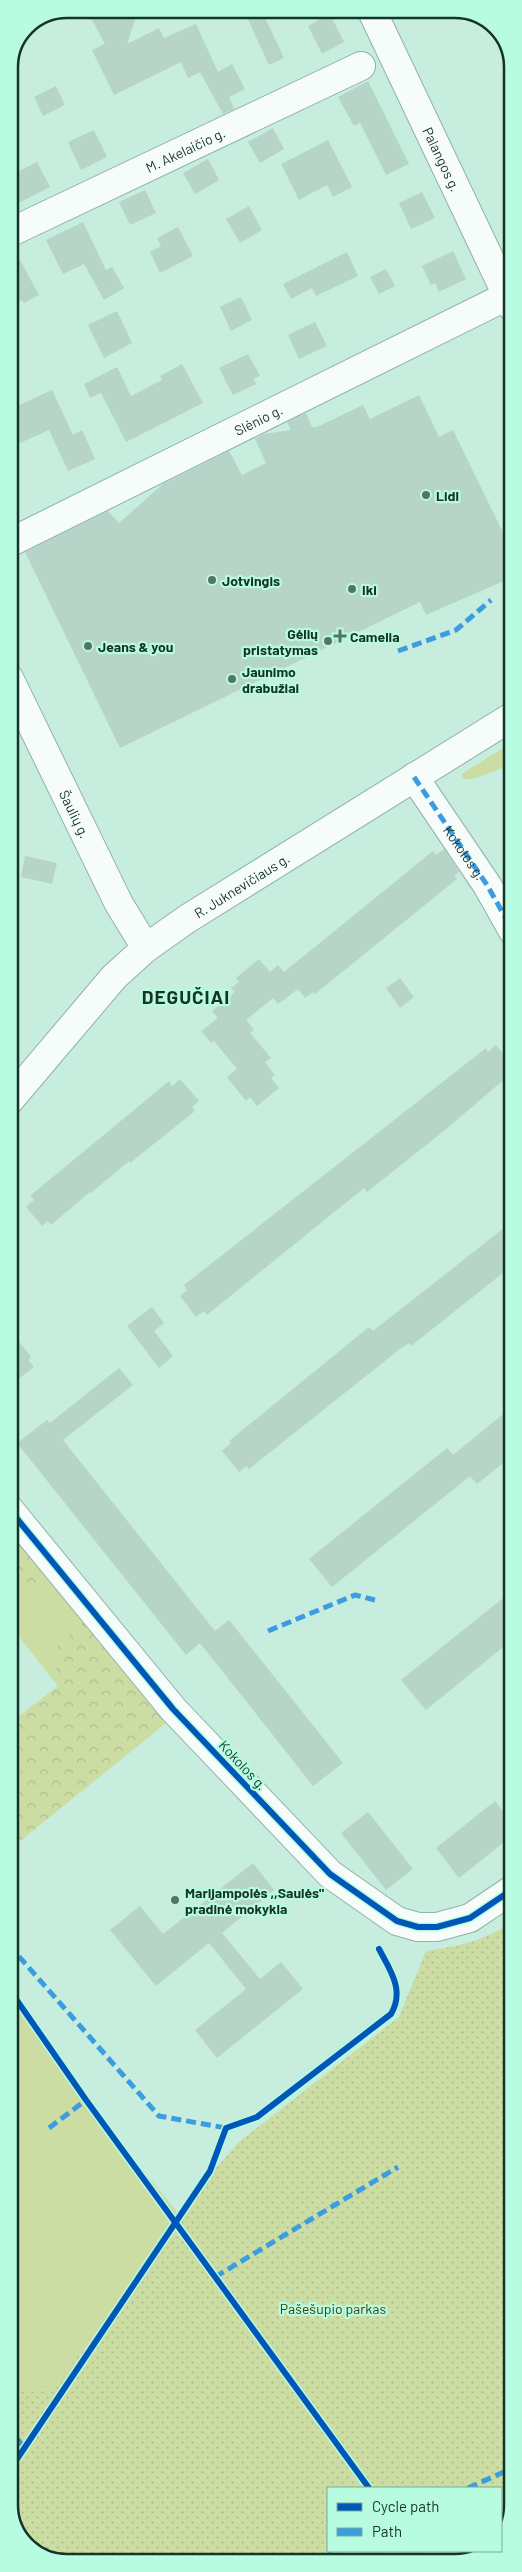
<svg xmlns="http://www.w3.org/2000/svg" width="522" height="2572" font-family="Barlow,sans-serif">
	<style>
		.grass { fill: #ccdda4 }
		.forest { fill: url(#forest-crowns) }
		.park { fill: url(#park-dots) }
		.building { fill: #b6d5c8 }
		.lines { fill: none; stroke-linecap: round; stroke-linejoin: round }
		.minor-casing { stroke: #93b1a5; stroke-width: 30 }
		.minor { stroke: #f6fcfa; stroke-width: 28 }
		.quiet { stroke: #3b9de0; stroke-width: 5; stroke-dasharray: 10 5; stroke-linecap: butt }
		.cycleway-casing { stroke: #b7fce0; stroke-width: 9 }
		.cycleway { stroke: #0057b8; stroke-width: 6 }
		.poi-dot { fill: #547467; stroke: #b7fce0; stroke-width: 2 }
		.labels { text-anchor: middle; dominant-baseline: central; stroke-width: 4.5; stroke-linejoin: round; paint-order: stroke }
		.street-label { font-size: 14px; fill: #163328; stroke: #b7fce0 }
		.poi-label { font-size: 14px; font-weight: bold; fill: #163328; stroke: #b7fce0; text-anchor: start }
		.park-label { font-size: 14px; fill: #41400b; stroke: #b7fce0 }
		.district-label { font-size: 19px; font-weight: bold; letter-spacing: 1px; fill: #163328; stroke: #b7fce0 }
		.rim { fill: none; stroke: #163328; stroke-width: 2.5 }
	</style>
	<defs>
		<pattern id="forest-crowns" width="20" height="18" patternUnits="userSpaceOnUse" patternTransform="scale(1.25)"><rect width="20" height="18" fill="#ccdda4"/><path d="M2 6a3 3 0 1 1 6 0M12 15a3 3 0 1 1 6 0" fill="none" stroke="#aebe8d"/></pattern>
		<pattern id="park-dots" width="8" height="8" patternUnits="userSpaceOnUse" patternTransform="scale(1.25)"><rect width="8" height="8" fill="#ccdda4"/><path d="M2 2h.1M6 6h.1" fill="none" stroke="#aebe8d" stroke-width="1.8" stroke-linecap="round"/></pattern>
	</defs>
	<rect width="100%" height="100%" fill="#c6eddd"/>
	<g class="grass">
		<polygon points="513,742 513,764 473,779 463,779 461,775 466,771"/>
		<polygon points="72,1587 93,1613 54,1650 58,1686 9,1624 9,1588"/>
		<polygon points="9,1757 29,1781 9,1801"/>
		<polygon points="9,1989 86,2100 177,2212 123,2298 52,2389 9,2392"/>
	</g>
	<g class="forest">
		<polygon points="9,1509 72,1587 9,1588"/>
		<polygon points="93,1613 170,1720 9,1850 9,1801 29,1781 9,1757 9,1724 58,1686 54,1650"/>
	</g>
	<path class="park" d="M513,1920V2506L501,2539V2488H328V2551H486L464,2563H59L26,2547L9,2514V2392L52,2389L123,2298L177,2212L239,2142L399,2017L426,1951C457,1946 488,1941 513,1920Z"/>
	<g class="building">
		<polygon points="86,9 106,9 135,20 127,44 159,28 164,38 196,24 218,72 232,64 245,89 229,97 234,109 223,114 200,72 188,78 181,62 114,95 92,50 105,44"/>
		<polygon points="243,9 261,9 284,58 269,65"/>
		<polygon points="330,14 344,42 322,54 308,26"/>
		<polygon points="368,81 409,164 386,175 360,123 354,126 338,97"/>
		<polygon points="56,86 65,105 43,116 34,97"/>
		<polygon points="273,128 284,149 260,163 248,142"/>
		<polygon points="94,130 107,157 81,170 68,142"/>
		<polygon points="328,140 352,187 333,197 327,185 299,200 281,164"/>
		<polygon points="208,159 219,180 195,194 183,173"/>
		<polygon points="37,162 50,187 9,208 9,176"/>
		<polygon points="145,190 156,213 130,225 119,202"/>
		<polygon points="422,192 435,218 411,229 399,203"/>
		<polygon points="249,206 262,230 240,243 226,219"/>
		<polygon points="83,222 106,270 112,267 124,288 104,300 84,264 63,274 46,240"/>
		<polygon points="178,227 193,256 160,273 150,252 161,246 157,238"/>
		<polygon points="453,251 466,279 439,292 435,283 431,285 422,266"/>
		<polygon points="347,252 358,276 316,296 312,288 291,299 283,284"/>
		<polygon points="20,260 39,295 24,303 22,300 9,307 9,266"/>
		<polygon points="386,269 395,286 379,294 370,277"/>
		<polygon points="241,297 252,320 231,331 220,307"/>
		<polygon points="117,311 132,343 104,358 88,325"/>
		<polygon points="315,322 327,346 299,359 288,335"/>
		<polygon points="248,354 260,376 253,379 256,384 233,395 219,368"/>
		<polygon points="182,364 203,403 126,442 101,393 90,398 84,384 117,367 131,396 162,380 160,376"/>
		<polygon points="52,390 73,435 82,430 95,459 68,471 49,430 9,448 9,410"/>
		<polygon points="419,395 439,437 453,430 513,553 513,577 426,615 420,602 120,748 25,552 108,511 119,523 163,484 229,451 242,475 266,463 255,439 264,434 291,430 287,422 306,413 312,427 317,427 363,405 370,419"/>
		<polygon points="444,849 459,872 454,876 457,879 315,994 313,992 305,998 298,989 278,1004 273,998 246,1020 254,1030 250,1033 271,1058 265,1062 275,1075 271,1078 279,1088 257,1106 250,1097 246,1101 227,1077 237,1069 214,1041 211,1043 201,1031 218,1018 212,1011 235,992 231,988 239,982 236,978 259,959 270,972 278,965 284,972 433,851 436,855"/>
		<polygon points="25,856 57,863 52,884 21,877"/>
		<polygon points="400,978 414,997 400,1008 386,988"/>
		<polygon points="496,1045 513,1066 505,1073 507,1077 445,1130 367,1192 364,1188 207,1315 204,1311 196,1317 180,1296 187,1290 184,1285 486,1048 488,1052"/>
		<polygon points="180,1079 199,1101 192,1107 195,1111 130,1163 129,1161 91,1193 90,1192 51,1225 48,1221 42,1226 26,1207 34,1200 30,1196 169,1081 172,1086"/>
		<polygon points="513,1221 513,1265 411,1346 409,1343 400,1349 249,1469 246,1466 239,1472 222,1451 231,1443 229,1441 369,1327 373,1331"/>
		<polygon points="152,1307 164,1323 154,1331 173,1356 159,1368 127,1326"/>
		<polygon points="9,1329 31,1357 28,1360 34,1367 9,1386"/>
		<polygon points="119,1368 133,1385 63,1440 215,1631 229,1620 343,1763 313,1786 200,1643 186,1655 17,1443 47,1420 50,1423"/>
		<polygon points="513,1406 513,1455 477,1484 470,1476 332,1587 309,1559 447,1448 453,1455"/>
		<polygon points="513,1590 513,1639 426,1710 401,1680"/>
		<polygon points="495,1801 513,1824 513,1835 459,1878 436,1848"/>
		<polygon points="368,1812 413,1869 386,1890 341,1833"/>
		<polygon points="253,1863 274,1890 222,1933 260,1979 281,1962 303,1989 217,2058 195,2030 246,1989 209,1943 156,1986 110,1930 140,1906 163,1934"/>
	</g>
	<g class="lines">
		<g class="minor-casing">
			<g id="minor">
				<path id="s1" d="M371,9L513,308"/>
				<path id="s2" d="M9,233L361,66"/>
				<path id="s3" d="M9,543L507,296"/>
				<path id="s4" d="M9,678L119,904L146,948"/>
				<polyline points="414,777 487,885 513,931"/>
				<path id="s5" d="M9,1101L114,977L146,948L187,919L513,716"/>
				<polyline points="9,1509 173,1709 330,1874 397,1921 418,1927 437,1927 470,1918 513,1889"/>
			</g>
		</g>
		<use href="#minor" class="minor"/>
		<g class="quiet">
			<polyline points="398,651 456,630 491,600"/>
			<path id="s6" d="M414,777L487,885L513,931"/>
			<polyline points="268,1631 355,1595 375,1600"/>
			<polyline points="9,1945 159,2116 226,2128"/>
			<polyline points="49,2128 86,2100"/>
			<polyline points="215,2277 398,2167"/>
			<polyline points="9,2427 25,2449"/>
			<polyline points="468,2488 513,2468"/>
			<polyline points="317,2563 331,2551"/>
		</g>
		<g class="cycleway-casing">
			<g id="cycleway">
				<polyline points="9,1509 173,1709 330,1874 397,1921 418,1927 437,1927 470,1918 513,1889"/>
				<polyline points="9,1989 86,2100 369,2488"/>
				<path d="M9,2471L210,2171L226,2128L257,2117L391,2014C405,1990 390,1970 379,1949"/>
			</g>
		</g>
		<use href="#cycleway" class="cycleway"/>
	</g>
	<g class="poi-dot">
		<circle cx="426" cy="495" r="5"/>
		<circle cx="212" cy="580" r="5"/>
		<circle cx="352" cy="589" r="5"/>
		<path d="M337.5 628.5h5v5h5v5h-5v5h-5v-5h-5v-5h5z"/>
		<circle cx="328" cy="641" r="5"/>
		<circle cx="88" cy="646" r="5"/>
		<circle cx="232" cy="679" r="5"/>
		<circle cx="175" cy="1900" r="5"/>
	</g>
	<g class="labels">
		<g class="street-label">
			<text stroke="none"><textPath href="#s2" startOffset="195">M. Akelaičio g.</textPath></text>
			<text stroke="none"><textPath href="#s1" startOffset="166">Palangos g.</textPath></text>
			<text stroke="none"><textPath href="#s3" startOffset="278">Slėnio g.</textPath></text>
			<text stroke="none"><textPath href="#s4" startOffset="151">Šaulių g.</textPath></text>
			<text stroke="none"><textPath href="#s6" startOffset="91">Kokolos g.</textPath></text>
			<text stroke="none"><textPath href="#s5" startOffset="320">R. Juknevičiaus g.</textPath></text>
			<text transform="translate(243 1765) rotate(47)">Kokolos g.</text>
		</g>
		<g class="poi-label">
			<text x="436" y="495">Lidl</text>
			<text x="222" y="580">Jotvingis</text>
			<text x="362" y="589">Iki</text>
			<text x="318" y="633" text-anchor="end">Gėlių<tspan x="318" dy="16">pristatymas</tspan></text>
			<text x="350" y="636">Camelia</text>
			<text x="98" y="646">Jeans &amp; you</text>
			<text x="242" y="671">Jaunimo<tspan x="242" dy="16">drabužiai</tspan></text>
			<text x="185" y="1892">Marijampolės ,,Saulės"<tspan x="185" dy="16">pradinė mokykla</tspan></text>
		</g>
		<g class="park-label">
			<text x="333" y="2308">Pašešupio parkas</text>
		</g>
		<g class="district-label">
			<text x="186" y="996">DEGUČIAI</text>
		</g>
	</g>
	<path d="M0 0H522V2572H0ZM67 18H455A49 49 0 0 1 504 67V2505A49 49 0 0 1 455 2554H67A49 49 0 0 1 18 2505V67A49 49 0 0 1 67 18Z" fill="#b7fce0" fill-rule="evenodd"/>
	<path class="rim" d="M67 18H455A49 49 0 0 1 504 67V2505A49 49 0 0 1 455 2554H67A49 49 0 0 1 18 2505V67A49 49 0 0 1 67 18Z"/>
	<rect x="327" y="2487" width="175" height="65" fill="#b7fce0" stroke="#77ac96"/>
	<rect x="337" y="2503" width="25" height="8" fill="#0057b8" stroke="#77ac96"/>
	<text x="372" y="2512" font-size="15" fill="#163328">Cycle path</text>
	<rect x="337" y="2528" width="25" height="8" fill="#3b9de0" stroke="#77ac96"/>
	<text x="372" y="2537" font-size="15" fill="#163328">Path</text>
</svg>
